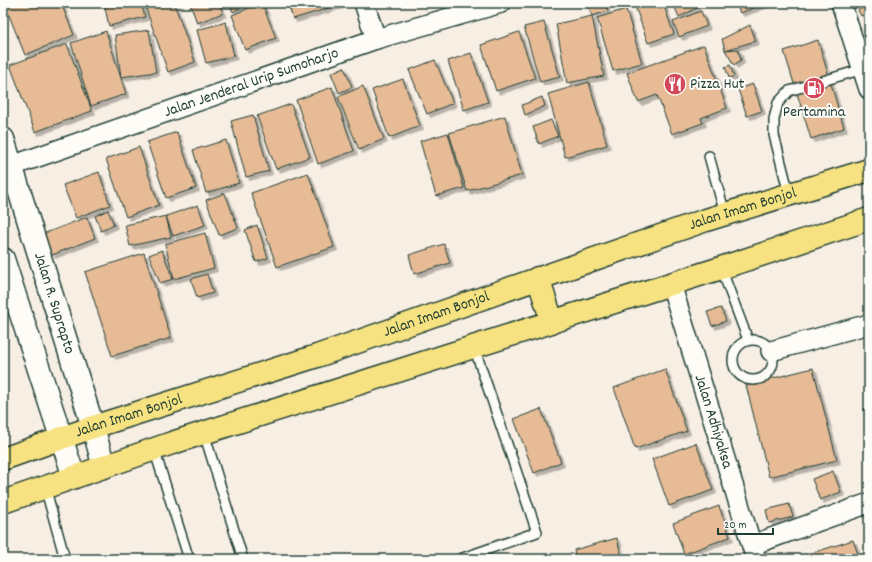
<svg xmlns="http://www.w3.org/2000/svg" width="872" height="562" font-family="Dekko,sans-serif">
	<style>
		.building { fill: #e6bb96; stroke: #1f3d34; filter: url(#shadow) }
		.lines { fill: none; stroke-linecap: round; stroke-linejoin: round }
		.lane-casing { stroke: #1f3d34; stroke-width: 12 }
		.street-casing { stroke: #1f3d34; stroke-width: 22 }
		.secondary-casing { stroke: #1f3d34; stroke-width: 25 }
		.highway-casing { stroke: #1f3d34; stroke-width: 25 }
		.lane { stroke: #fdfcf7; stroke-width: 9 }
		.street { stroke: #fdfcf7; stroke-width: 19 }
		.secondary { stroke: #fdfcf7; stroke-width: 22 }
		.highway { stroke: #f6e281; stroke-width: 22 }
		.labels { text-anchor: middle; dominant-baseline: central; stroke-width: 4; stroke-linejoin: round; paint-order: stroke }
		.street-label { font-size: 16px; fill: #1f3d34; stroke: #fdfcf7 }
		.poi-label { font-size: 16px; fill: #1f3d34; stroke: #fdfcf7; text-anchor: start }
	</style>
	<defs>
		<filter id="shadow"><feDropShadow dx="3.5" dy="3.5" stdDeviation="0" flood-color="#0004"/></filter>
	</defs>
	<rect width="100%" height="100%" fill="#f8efe4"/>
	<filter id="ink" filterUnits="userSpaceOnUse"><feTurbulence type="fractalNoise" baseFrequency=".025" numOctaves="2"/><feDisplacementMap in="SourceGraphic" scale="8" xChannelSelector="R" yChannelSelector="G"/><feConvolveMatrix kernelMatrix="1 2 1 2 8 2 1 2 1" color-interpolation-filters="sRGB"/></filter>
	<g filter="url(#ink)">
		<g class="building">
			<polygon points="4,3 61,3 74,35 25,55"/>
			<polygon points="104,3 141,3 145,17 109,26"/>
			<polygon points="144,3 174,3 195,62 168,72"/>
			<polygon points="190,3 219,3 223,13 197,23"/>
			<polygon points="229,3 247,3 248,4 233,12"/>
			<polygon points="262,3 276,38 245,50 232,15"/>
			<polygon points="288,3 345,3 293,19"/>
			<polygon points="594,3 605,3 608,11 592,16 588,5"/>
			<polygon points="634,3 663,3 674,34 648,43"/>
			<polygon points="673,3 695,3 697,8 679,17"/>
			<polygon points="736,3 764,3 765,4 740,13"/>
			<polygon points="869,5 869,13 861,16 858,10"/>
			<polygon points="626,9 642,63 613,71 597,18"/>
			<polygon points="701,11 707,26 679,37 673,22"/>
			<polygon points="592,16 604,76 567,83 556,24"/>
			<polygon points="226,22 234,56 206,63 197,30"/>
			<polygon points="544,22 560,77 540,82 524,27"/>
			<polygon points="750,25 756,41 725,50 722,39"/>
			<polygon points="149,30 156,72 121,77 115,35"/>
			<polygon points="106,31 126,94 91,106 71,43"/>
			<polygon points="519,32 535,78 496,91 481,45"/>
			<polygon points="818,40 844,128 811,139 784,51"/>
			<polygon points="67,44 92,111 35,132 10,65"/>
			<polygon points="704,45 727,108 701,118 703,123 672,134 657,95 638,102 627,73"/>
			<polygon points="738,49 741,60 734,65 725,50"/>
			<polygon points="471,53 488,102 464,110 448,61"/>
			<polygon points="435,60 453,103 427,114 409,70"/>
			<polygon points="730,65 734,76 729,78 725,67"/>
			<polygon points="344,67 352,87 339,93 331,73"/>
			<polygon points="403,79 420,126 389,138 372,90"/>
			<polygon points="589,82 607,145 565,157 548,94"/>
			<polygon points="753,84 762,111 747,116 738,89"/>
			<polygon points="363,86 384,139 359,150 338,97"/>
			<polygon points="332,87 354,151 318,164 296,100"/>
			<polygon points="542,97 545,106 525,115 522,105"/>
			<polygon points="291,104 310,157 276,169 257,116"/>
			<polygon points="253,115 269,171 246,177 231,121"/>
			<polygon points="505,116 522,175 467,191 449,133"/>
			<polygon points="551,120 558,136 539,144 533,127"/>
			<polygon points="177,132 196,188 166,198 147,142"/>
			<polygon points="448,133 464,188 436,196 420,141"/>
			<polygon points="226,140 239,183 206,193 193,150"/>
			<polygon points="139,147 159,205 126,217 106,159"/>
			<polygon points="99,172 110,205 76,218 63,185"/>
			<polygon points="308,173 334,247 277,267 251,193"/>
			<polygon points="225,193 238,228 219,235 206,200"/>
			<polygon points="198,205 205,225 173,236 166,216"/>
			<polygon points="108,210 114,225 101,231 95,216"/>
			<polygon points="166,216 171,237 130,246 125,225"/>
			<polygon points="87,217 95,238 52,255 43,234"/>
			<polygon points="257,225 268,258 256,262 245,230"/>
			<polygon points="205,233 214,268 174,279 165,244"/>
			<polygon points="444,244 450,263 414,274 409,255"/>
			<polygon points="162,250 173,279 160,283 149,255"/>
			<polygon points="144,253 171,338 112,356 85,272"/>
			<polygon points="207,274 213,293 197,298 191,279"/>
			<polygon points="721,308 726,321 712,326 707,312"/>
			<polygon points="813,368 837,460 769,477 746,385"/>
			<polygon points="665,369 687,431 635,449 614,388"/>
			<polygon points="869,407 869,422 864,409"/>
			<polygon points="541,409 561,462 534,473 514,419"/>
			<polygon points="696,443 713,490 669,506 652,459"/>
			<polygon points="833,471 841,492 820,500 812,479"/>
			<polygon points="789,504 793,517 769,523 766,510"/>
			<polygon points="719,506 730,537 684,554 673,523"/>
			<polygon points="617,538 622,559 576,559 574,550"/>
			<polygon points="853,540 858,554 843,559 807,559 806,555"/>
		</g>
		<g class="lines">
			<g class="lane-casing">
				<g id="lane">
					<polyline points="709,156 725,214"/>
					<polyline points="789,194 774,135 774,119 778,103 789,91 863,69"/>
					<polyline points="721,268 748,340"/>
					<circle cx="753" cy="360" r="20"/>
					<polyline points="204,433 243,559"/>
					<polyline points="154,449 189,559"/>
					<polyline points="45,487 65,559"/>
					<polyline points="460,559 537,532 474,347"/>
				</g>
			</g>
			<g class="street-casing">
				<g id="street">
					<polyline points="364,3 376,39"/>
					<polyline points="841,3 869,89"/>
					<path id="s1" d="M3,169L376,39L501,3"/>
					<path id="s2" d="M671,284L756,559"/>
					<polyline points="771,351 869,324"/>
					<polyline points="752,545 869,503"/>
				</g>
			</g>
			<g class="secondary-casing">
				<g id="secondary">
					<path id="s3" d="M3,139L93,427L104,467"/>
					<polyline points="3,259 74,477"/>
				</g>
			</g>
			<g class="highway-casing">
				<g id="highway">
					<polyline points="538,278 552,321"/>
					<path id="s4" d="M3,459L93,427L317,356L706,220L869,170"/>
					<polyline points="3,502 172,443 721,268 869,219"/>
				</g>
			</g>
			<use href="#lane" class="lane"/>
			<use href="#street" class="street"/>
			<use href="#secondary" class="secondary"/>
			<use href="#highway" class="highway"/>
		</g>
	</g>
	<defs>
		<g id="restaurant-disc" transform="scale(1.15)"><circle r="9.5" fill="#d1495b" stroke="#fdfcf7"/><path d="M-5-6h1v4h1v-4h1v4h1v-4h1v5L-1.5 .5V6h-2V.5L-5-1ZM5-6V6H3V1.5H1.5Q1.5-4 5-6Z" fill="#fff"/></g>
		<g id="fuel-disc" transform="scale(1.15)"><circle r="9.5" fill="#d1495b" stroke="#fdfcf7"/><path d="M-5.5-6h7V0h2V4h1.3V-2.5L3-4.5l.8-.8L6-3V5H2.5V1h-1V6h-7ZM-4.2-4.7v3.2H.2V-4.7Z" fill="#fff"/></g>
	</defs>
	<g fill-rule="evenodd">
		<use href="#restaurant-disc" x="675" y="84"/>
		<use href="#fuel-disc" x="814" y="88"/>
	</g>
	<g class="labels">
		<g class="street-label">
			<text stroke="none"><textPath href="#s1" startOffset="263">Jalan Jenderal Urip Sumoharjo</textPath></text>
			<text stroke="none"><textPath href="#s4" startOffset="781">Jalan Imam Bonjol</textPath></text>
			<text stroke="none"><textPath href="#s3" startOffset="172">Jalan R. Suprapto</textPath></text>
			<text stroke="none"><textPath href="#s4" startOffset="457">Jalan Imam Bonjol</textPath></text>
			<text stroke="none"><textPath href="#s4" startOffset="133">Jalan Imam Bonjol</textPath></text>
			<text stroke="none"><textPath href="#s2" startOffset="144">Jalan Adhiyaksa</textPath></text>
		</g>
		<g class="poi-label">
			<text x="690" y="84">Pizza Hut</text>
			<text x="814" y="112" text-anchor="middle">Pertamina</text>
		</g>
	</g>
	<rect width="872" height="562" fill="none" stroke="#fdfcf7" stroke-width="16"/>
	<rect x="8" y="8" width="856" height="546" fill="none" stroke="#1f3d34" stroke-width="1.5" filter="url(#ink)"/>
	<path d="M718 528v6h55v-6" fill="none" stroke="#1f3d34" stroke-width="2"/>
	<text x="724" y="528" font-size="12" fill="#1f3d34" stroke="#fdfcf7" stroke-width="3" paint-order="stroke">20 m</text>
</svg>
